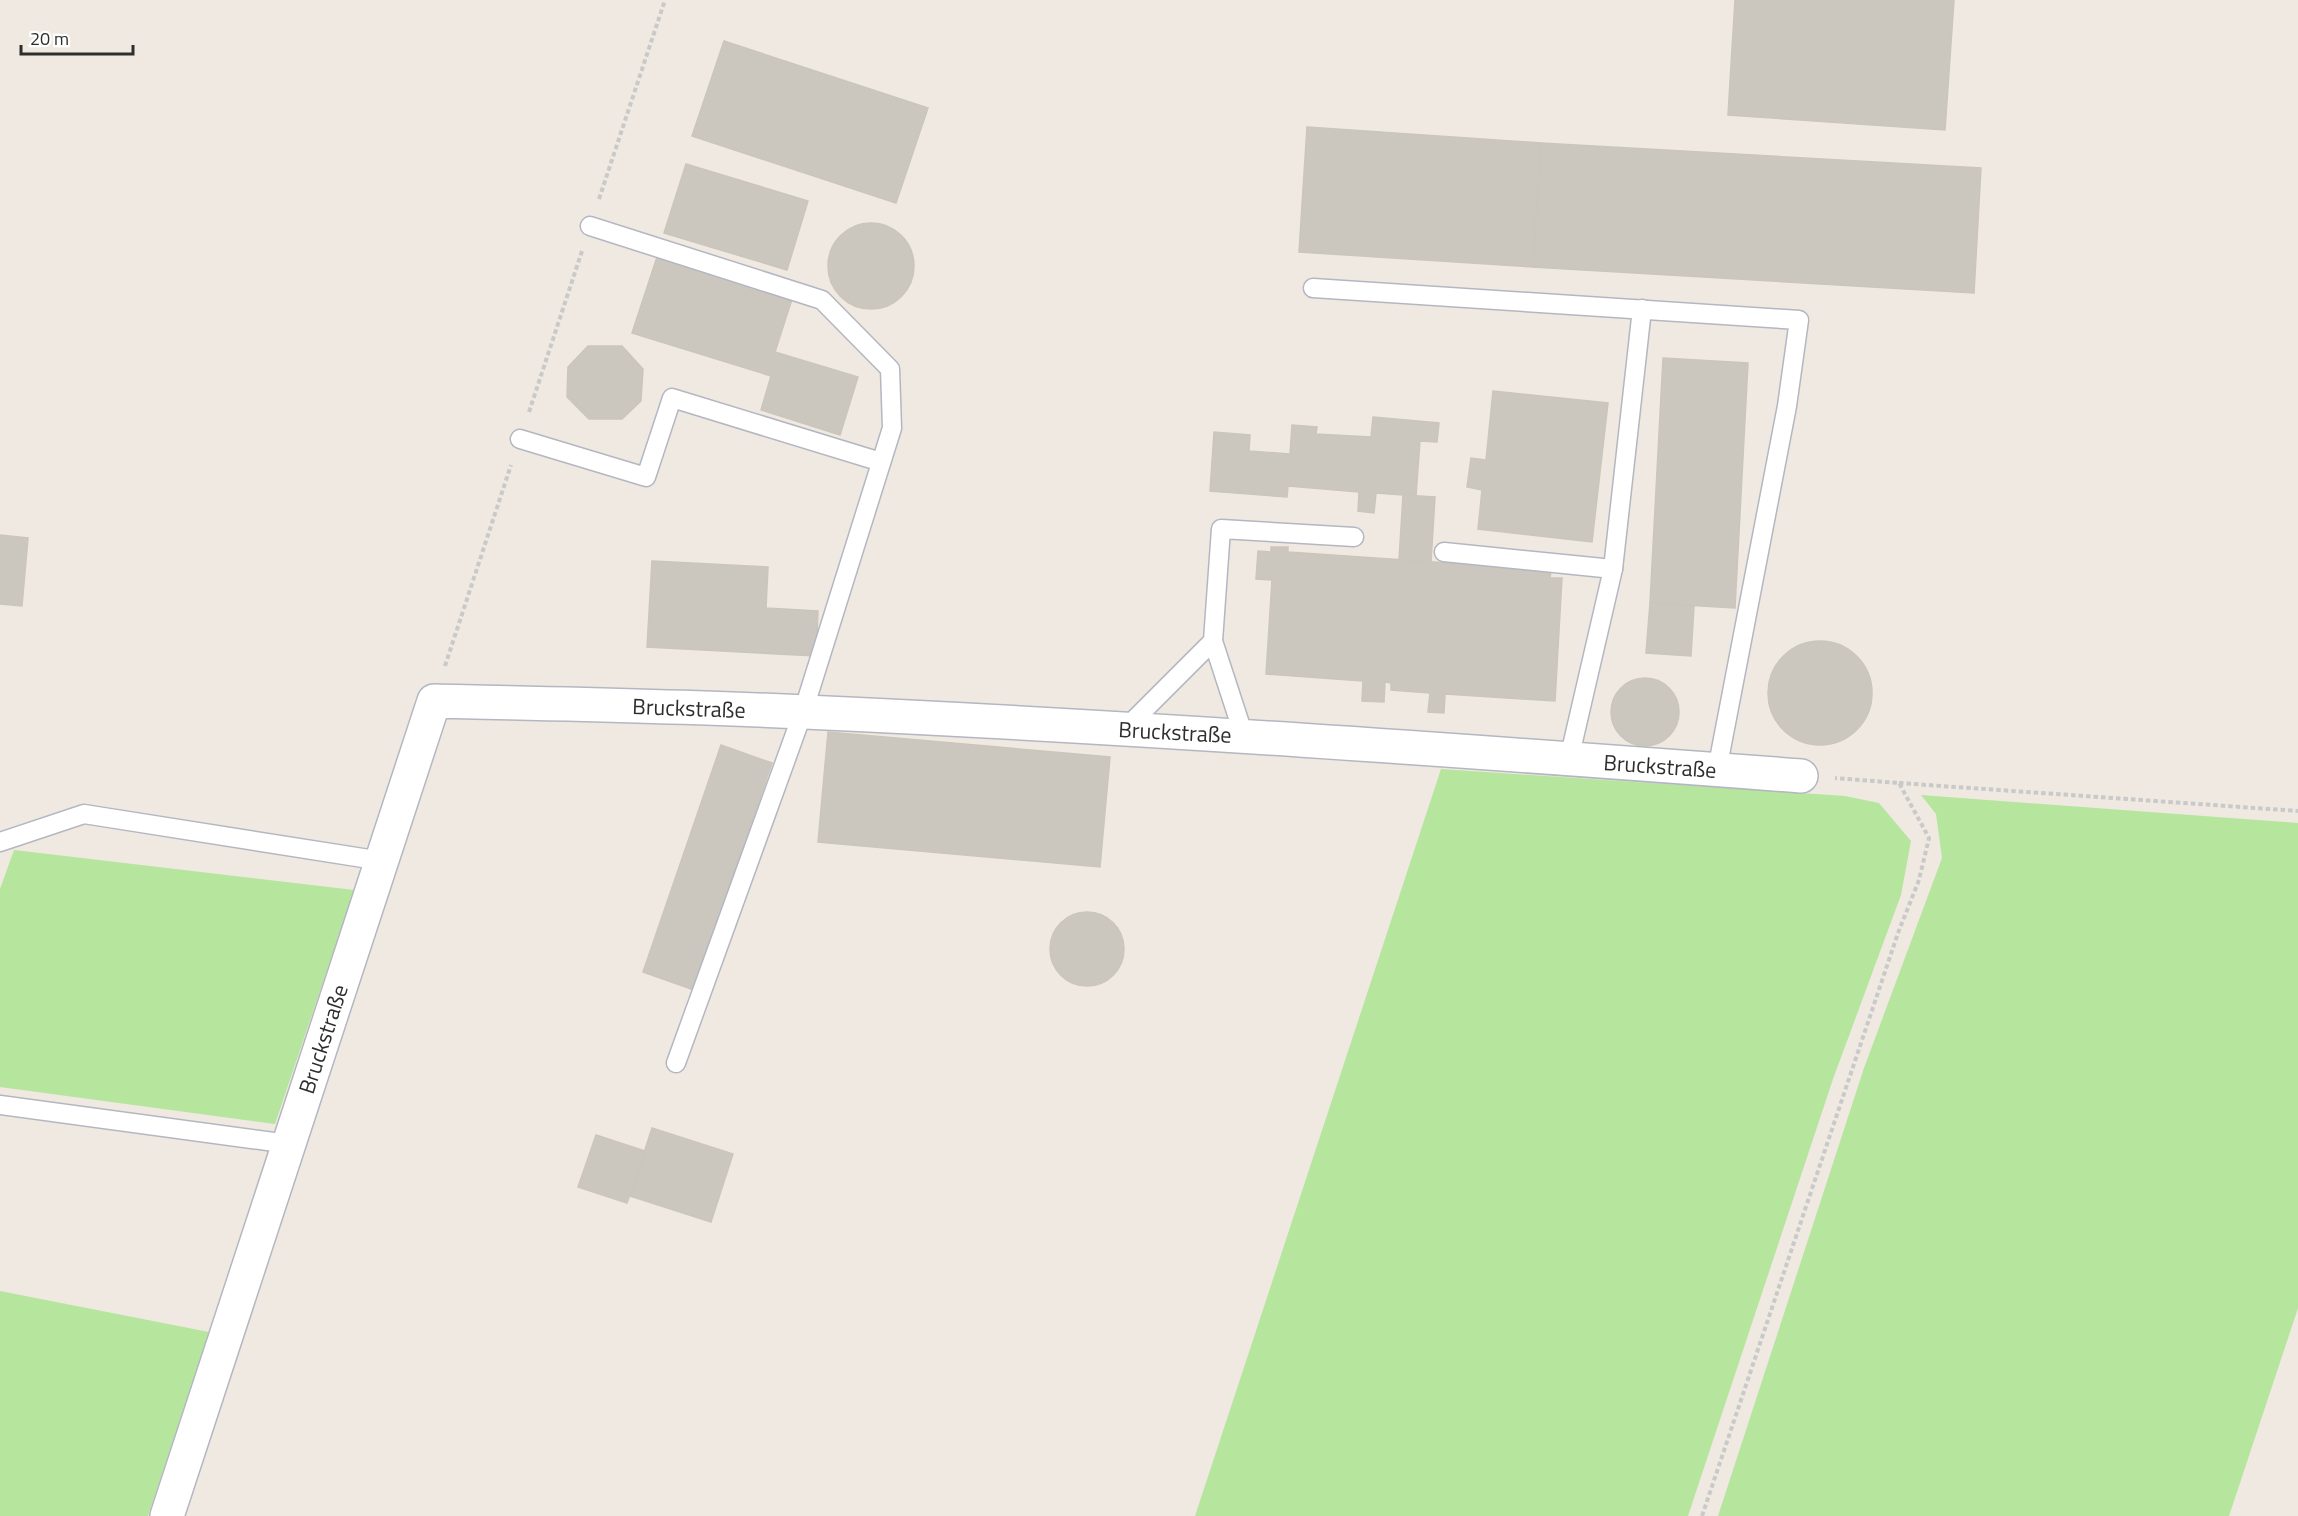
<svg xmlns="http://www.w3.org/2000/svg" width="2298" height="1516" font-family="'Titillium Web',sans-serif">
	<style>
		.green { fill: #b6e59e }
		.building { fill: #cbc7bf; stroke: #cbc5ba; stroke-width: 1.5 }
		.lines { fill: none; stroke-linecap: round; stroke-linejoin: round }
		.lane-casing { stroke: #b4b7c1; stroke-width: 21 }
		.street-casing { stroke: #b4b7c1; stroke-width: 36 }
		.path { stroke: #c9c9c9; stroke-width: 4; stroke-dasharray: 4.5 3; stroke-linecap: butt }
		.lane { stroke: #fff; stroke-width: 18 }
		.street { stroke: #fff; stroke-width: 33 }
		.labels { text-anchor: middle; dominant-baseline: central; stroke-width: 4.5; stroke-linejoin: round; paint-order: stroke }
		.street-label { font-size: 22px; fill: #2e2e2e; stroke: #fff }
	</style>
	<rect width="100%" height="100%" fill="#efe9e1"/>
	<g class="green">
		<polygon points="1441,769 1845,796 1879,803 1911,841 1901,895 1833,1079 1688,1516 1195,1516"/>
		<polygon points="1921,795 2298,823 2298,1308 2229,1516 1718,1516 1864,1068 1942,858 1936,814"/>
		<polygon points="14,850 354,890 275,1124 0,1087 0,889"/>
		<polygon points="0,1291 209,1332 148,1516 0,1516"/>
	</g>
	<g class="building">
		<polygon points="1735,0 1954,0 1945,130 1728,115"/>
		<polygon points="724,41 928,108 896,203 692,136"/>
		<polygon points="1307,127 1541,143 1533,267 1299,252"/>
		<polygon points="1541,143 1981,168 1974,293 1533,267"/>
		<polygon points="686,164 808,201 787,270 664,233"/>
		<circle cx="871" cy="266" r="43"/>
		<polygon points="658,254 793,296 775,352 858,377 840,435 761,410 771,376 632,333"/>
		<polygon points="588,346 622,346 643,369 641,401 622,419 589,419 567,397 568,367"/>
		<polygon points="1663,358 1748,363 1735,608 1650,603"/>
		<polygon points="1493,391 1608,403 1592,542 1478,529 1482,490 1467,487 1471,458 1486,460"/>
		<polygon points="1373,417 1439,423 1437,442 1420,441 1416,496 1376,493 1374,513 1358,511 1359,492 1288,486 1287,497 1210,491 1214,432 1250,435 1249,451 1290,454 1292,425 1317,427 1316,434 1371,437"/>
		<polygon points="1403,495 1435,497 1431,562 1399,560"/>
		<polygon points="0,535 28,538 22,606 0,604"/>
		<polygon points="1271,547 1288,547 1288,552 1551,570 1550,578 1562,578 1555,701 1445,694 1444,713 1428,712 1430,693 1391,690 1391,683 1385,682 1384,702 1362,701 1363,681 1266,674 1272,580 1256,579 1258,551 1271,552"/>
		<polygon points="652,561 768,567 766,608 818,611 816,656 647,647"/>
		<polygon points="1650,603 1694,606 1691,656 1646,653"/>
		<circle cx="1820" cy="693" r="52"/>
		<circle cx="1645" cy="712" r="34"/>
		<polygon points="828,732 1110,757 1100,867 818,842"/>
		<polygon points="721,745 772,763 694,990 643,972"/>
		<circle cx="1087" cy="949" r="37"/>
		<polygon points="652,1128 733,1154 711,1222 630,1196"/>
		<polygon points="596,1135 645,1151 627,1203 578,1187"/>
	</g>
	<g class="lines">
		<g class="lane-casing">
			<g id="lane">
				<polyline points="590,226 822,300 890,369 892,428 803,712 676,1063"/>
				<polyline points="1313,288 1799,320 1787,406 1717,770"/>
				<polyline points="520,439 646,477 672,398 881,462"/>
				<polyline points="1444,552 1613,569 1642,309"/>
				<polyline points="1213,641 1244,736"/>
				<polyline points="1125,729 1213,641 1221,529 1354,537"/>
				<polyline points="1569,759 1613,569"/>
				<polyline points="0,842 84,814 382,861"/>
				<polyline points="0,1105 289,1144"/>
			</g>
		</g>
		<g class="street-casing">
			<path id="street" d="M167,1516L434,701C557,704 681,706 805,712C1137,727 1469,751 1801,776"/>
		</g>
		<g class="path">
			<polyline points="599,199 665,0"/>
			<polyline points="529,412 582,251"/>
			<polyline points="445,666 511,465"/>
			<polyline points="1899,783 2298,811"/>
			<polyline points="1702,1516 1898,933 1919,880 1929,838 1899,783 1835,778"/>
		</g>
		<use href="#lane" class="lane"/>
		<use href="#street" class="street"/>
	</g>
	<g class="labels">
		<g class="street-label">
			<text transform="translate(689 708) rotate(2)">Bruckstraße</text>
			<text transform="translate(1175 732) rotate(3)">Bruckstraße</text>
			<text transform="translate(1660 766) rotate(4)">Bruckstraße</text>
			<text transform="translate(323 1039) rotate(-72)">Bruckstraße</text>
		</g>
	</g>
	<path d="M21 45v9h112v-9" fill="none" stroke="#2e2e2e" stroke-width="3"/>
	<text x="30" y="45" font-size="18" fill="#2e2e2e" stroke="#ffffff" stroke-width="4.5" paint-order="stroke">20 m</text>
</svg>
